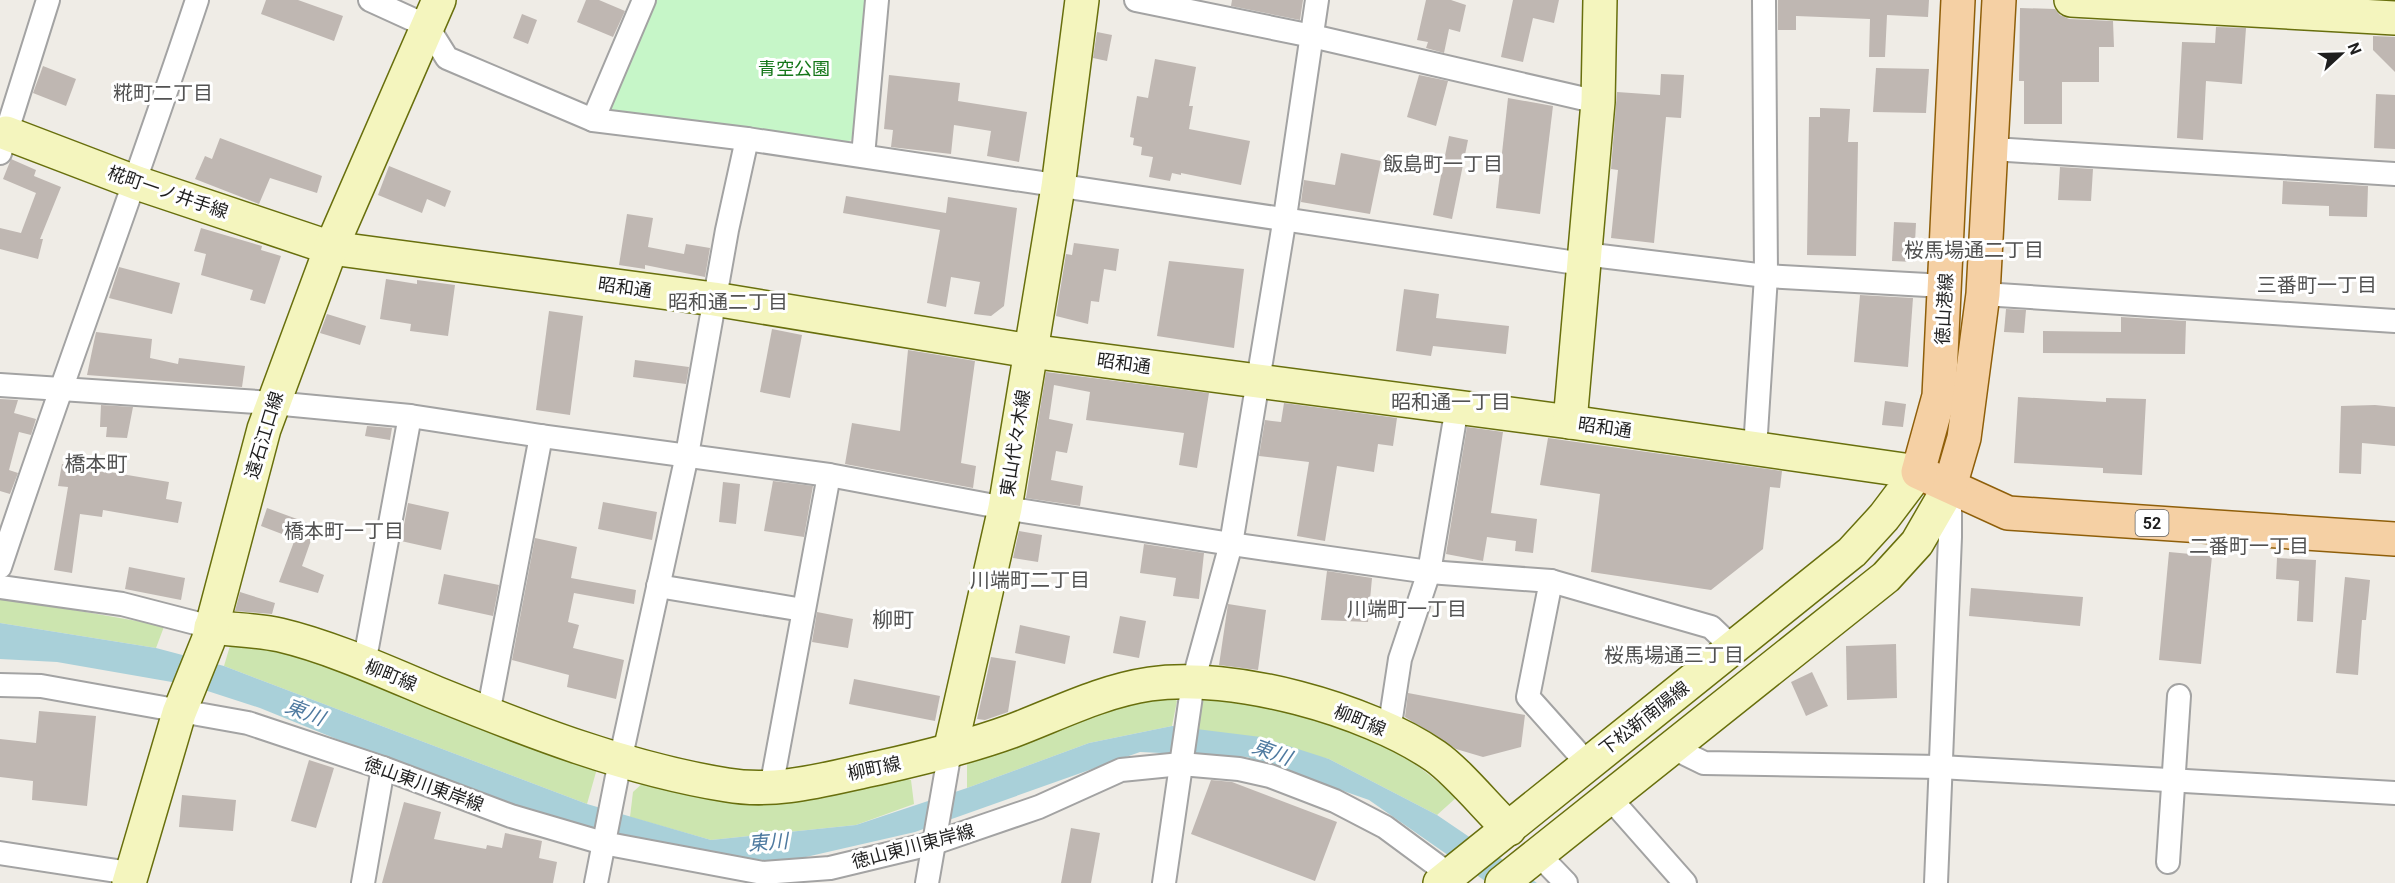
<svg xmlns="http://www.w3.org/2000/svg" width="2395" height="883" font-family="Roboto,'Noto Sans JP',sans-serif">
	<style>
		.grass { fill: #cce5af }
		.park { fill: #c6f6c8 }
		.water { fill: #a9d0d9 }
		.building { fill: #bfb7b2 }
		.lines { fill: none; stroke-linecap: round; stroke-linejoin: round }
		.street-casing { stroke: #a3a3a3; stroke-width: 26 }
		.secondary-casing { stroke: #686f0d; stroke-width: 36 }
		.primary-casing { stroke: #8f5f0a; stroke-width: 36 }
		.street { stroke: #fff; stroke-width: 22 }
		.secondary { stroke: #f4f5be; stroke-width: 33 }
		.primary { stroke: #f5d0a4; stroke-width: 33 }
		.labels { text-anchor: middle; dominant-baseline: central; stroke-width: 6; stroke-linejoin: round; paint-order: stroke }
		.shield { fill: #fff; stroke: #626262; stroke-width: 1.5 }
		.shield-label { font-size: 16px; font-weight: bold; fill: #1f1f1f }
		.park-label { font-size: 18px; fill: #137618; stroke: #fff }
		.street-label { font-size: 18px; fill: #1f1f1f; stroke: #fff }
		.neighbourhood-label { font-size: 20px; fill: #525252; stroke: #fff }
		.water-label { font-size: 20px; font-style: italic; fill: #4f7aa0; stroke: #fff }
		.quarter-label { font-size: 21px; fill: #525252; stroke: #fff }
	</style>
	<rect width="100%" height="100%" fill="#efece6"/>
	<g class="grass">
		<polygon points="0,597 154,624 165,624 156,648 0,623"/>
		<polygon points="232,639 249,639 476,718 590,764 596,772 587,804 224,666"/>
		<polygon points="1170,694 1177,701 1172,726 1089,743 967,788 967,758 1085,712"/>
		<path d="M1202,700C1271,703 1354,725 1413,763C1428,773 1442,786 1457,797L1437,815L1329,759L1191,728L1198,704Z"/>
		<polygon points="904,779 911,780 914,804 856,825 711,840 630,817 633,792 645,781"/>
	</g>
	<polygon class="park" points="652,0 871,0 855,133 851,140 845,143 612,113 608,110"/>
	<polygon class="water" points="0,623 156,648 224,666 587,804 711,840 856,825 967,788 1089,743 1172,726 1261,737 1329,759 1437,815 1537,883 1488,883 1369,800 1247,757 1140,752 915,832 784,862 690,853 487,800 260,708 189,685 57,662 0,659"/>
	<g class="building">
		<polygon points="266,0 298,0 343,16 334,41 261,14"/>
		<polygon points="586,0 599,0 625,11 613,37 577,22"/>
		<polygon points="1232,0 1303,0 1300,20 1231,6"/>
		<polygon points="1426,0 1451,0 1466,5 1460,32 1449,29 1444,53 1426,48 1428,42 1417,40"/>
		<polygon points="1513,0 1559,0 1554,23 1533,18 1523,62 1501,57"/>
		<polygon points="1778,0 1929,0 1928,17 1887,15 1885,57 1869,57 1870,19 1796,16 1796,30 1778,30"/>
		<polygon points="2020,8 2055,9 2060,15 2069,19 2113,21 2114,47 2099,47 2099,82 2062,82 2062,124 2024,124 2024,81 2019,81"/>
		<polygon points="522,14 537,20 528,44 513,38"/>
		<polygon points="2216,27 2246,28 2242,84 2206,81 2203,140 2177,138 2182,42 2215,43"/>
		<polygon points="1097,32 1112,35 1107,61 1093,58"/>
		<polygon points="2373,36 2395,37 2395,72 2373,50"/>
		<polygon points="1155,59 1196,67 1189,106 1193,106 1189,129 1250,141 1241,185 1181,173 1181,175 1172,173 1170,181 1149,177 1153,157 1141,155 1142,147 1133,145 1134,138 1130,137 1137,96 1148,98"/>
		<polygon points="43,66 76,79 66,106 33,93"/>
		<polygon points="1876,68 1929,69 1926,113 1873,112"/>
		<polygon points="1661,74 1684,75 1681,118 1666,117 1654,243 1611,238 1618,170 1611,169 1617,92 1660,95"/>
		<polygon points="889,75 960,83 958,101 1027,112 1019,162 987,156 991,131 954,125 951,154 891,147 893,130 884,129"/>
		<polygon points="1419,75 1448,81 1436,126 1407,117"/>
		<polygon points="2376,94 2395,95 2395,149 2374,148"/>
		<polygon points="1508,98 1553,106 1540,214 1496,208"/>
		<polygon points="1820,108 1850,109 1848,142 1858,142 1856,256 1807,255 1809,117 1820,117"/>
		<polygon points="1449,136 1468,140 1452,219 1433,215"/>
		<polygon points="220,138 322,176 317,193 270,178 259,204 195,179 205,156 212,159"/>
		<polygon points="1341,153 1381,161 1370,214 1301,202 1304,180 1335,185"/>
		<polygon points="11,159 36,170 34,176 61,187 40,239 43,239 38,259 0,249 0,228 21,233 36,193 3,179"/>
		<polygon points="389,166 451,191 445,207 427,199 422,213 378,195"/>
		<polygon points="2060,167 2093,169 2091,201 2058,200"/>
		<polygon points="2283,181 2368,186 2367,217 2329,216 2329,206 2282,204"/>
		<polygon points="846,196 946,213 948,197 1017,208 1004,306 991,316 974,314 980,282 951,277 946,307 927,303 940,230 843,213"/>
		<polygon points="627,214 653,218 648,247 684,254 686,244 710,248 705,277 645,265 645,269 619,265"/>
		<polygon points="1894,222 1916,223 1914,262 1892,261"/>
		<polygon points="201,228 262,246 261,250 281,256 265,304 250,300 253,290 201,275 206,254 194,251"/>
		<polygon points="1074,243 1119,249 1116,271 1104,269 1099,302 1091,301 1088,324 1056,316 1066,254 1072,255"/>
		<polygon points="1169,261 1244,269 1234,348 1157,336"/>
		<polygon points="119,267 180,283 172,314 109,298"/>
		<polygon points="386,279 417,284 417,280 455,285 448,336 410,331 411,324 380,319"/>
		<polygon points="1404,289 1439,294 1436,318 1509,326 1506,354 1433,346 1431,356 1396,351"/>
		<polygon points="1860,295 1913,298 1908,367 1854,362"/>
		<polygon points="2006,309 2026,310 2024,333 2004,332"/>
		<polygon points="549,311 583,316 570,415 536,410"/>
		<polygon points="327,314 366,326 360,345 320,333"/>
		<polygon points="2121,317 2186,321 2185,354 2043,353 2043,331 2121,332"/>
		<polygon points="772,329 802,335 790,398 760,392"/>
		<polygon points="96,332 152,339 150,358 178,364 179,358 245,366 242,387 87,375"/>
		<polygon points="908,350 975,361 961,463 976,466 973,488 845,464 852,423 900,431"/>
		<polygon points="635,360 689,367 686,384 633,377"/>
		<polygon points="1046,372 1209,393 1197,468 1179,465 1184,433 1086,420 1090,392 1054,385 1049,419 1073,424 1067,453 1056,451 1051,480 1083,486 1080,506 1026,498"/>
		<polygon points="2018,397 2106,402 2106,398 2146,399 2142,475 2103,473 2103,468 2014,463"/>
		<polygon points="0,399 18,400 14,413 36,419 31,435 19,432 9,470 18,473 10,494 0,491"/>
		<polygon points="1885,401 1906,404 1903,427 1882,425"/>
		<polygon points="1284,403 1397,418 1393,446 1378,444 1374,472 1337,466 1325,541 1297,536 1309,462 1259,456 1265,420 1281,422"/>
		<polygon points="101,405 133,407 127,438 106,437 107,427 100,427"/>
		<polygon points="2375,405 2395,407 2395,446 2362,443 2361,474 2339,473 2341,406"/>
		<polygon points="367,426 392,428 390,440 365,436"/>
		<polygon points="1467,427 1503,432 1491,513 1537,519 1533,553 1515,551 1516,541 1487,537 1483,561 1446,554"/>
		<polygon points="1548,438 1782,471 1780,488 1770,487 1763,549 1711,590 1591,572 1600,494 1540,485"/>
		<polygon points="62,464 169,482 166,499 182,502 178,523 103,510 102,517 80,514 72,573 54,570 68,487 58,486"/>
		<polygon points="773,481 813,486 804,537 764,531"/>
		<polygon points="723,482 740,484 736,524 719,522"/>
		<polygon points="603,502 657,512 652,540 598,529"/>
		<polygon points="408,503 449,512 441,550 401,541"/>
		<polygon points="267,508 316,526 302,566 324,575 318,593 279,582 295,539 261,526"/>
		<polygon points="1019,531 1042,535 1038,562 1013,558"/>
		<polygon points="535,538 577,547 571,578 636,590 634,604 574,593 568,622 579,625 573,648 624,660 616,699 567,687 569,675 512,660"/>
		<polygon points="1144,544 1204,553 1199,599 1173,596 1176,578 1140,573"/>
		<polygon points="2169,552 2212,556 2201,664 2159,660"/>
		<polygon points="2277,558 2316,560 2313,622 2297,621 2299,581 2276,579"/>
		<polygon points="129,567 185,578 181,600 125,589"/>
		<polygon points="1327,571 1372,578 1368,622 1321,620"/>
		<polygon points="444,574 499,585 493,616 438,604"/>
		<polygon points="2345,577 2370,580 2366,620 2362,620 2358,675 2336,673"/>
		<polygon points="1971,588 2083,597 2080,626 1969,616"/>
		<polygon points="240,592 275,603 272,614 235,611"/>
		<polygon points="1228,604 1266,610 1258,670 1219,665"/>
		<polygon points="817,612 853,619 848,648 812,642"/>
		<polygon points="1120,616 1146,621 1139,658 1113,653"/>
		<polygon points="1020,625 1070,636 1065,664 1015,653"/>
		<polygon points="1896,644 1897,698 1847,700 1846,646"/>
		<polygon points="991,657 1016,661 1008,712 985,720 977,719"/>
		<polygon points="1812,672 1828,706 1806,716 1791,682"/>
		<polygon points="854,679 940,696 935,721 849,704"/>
		<polygon points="1408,693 1525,715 1521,747 1483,757 1456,749 1405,717"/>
		<polygon points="39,711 96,716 87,806 32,800 33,781 0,777 0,739 36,743"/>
		<polygon points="309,760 334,768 316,828 291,821"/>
		<polygon points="1211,780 1232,782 1337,822 1315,881 1191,834"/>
		<polygon points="182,795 236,800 233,831 179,827"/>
		<polygon points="404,802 441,812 434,839 486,849 487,845 502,848 505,833 542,841 539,858 557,862 553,883 382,883"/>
		<polygon points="1071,828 1100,833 1091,883 1061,883"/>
	</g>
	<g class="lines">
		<g class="street-casing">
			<g id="street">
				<polyline points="370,0 427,26 447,58 593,120 747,139 1583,264"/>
				<polyline points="1136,0 1312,36 1598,102"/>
				<polyline points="593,120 644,0"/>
				<polyline points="1992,149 2395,174"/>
				<polyline points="0,153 48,0"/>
				<polyline points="863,156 877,0"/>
				<polyline points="1584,254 1766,276 1945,286"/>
				<polyline points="1983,294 2395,321"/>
				<polyline points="0,385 273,403 410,416 541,436 829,475 1005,508 1231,544 1429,572 1551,581 1711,627 1733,648"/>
				<polyline points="1755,449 1766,276 1764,0"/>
				<path d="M0,567C63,377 134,190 197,0"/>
				<polyline points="1551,581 1528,697 1587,763"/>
				<polyline points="658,586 803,610"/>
				<polyline points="0,587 122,604 211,627"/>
				<polyline points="364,664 410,416"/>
				<polyline points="0,685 41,686 248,723 383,768 511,816 603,843 763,873 830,868 934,843 1039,807 1121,770 1181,764 1239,769 1270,776 1335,801 1385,827 1450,875"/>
				<polyline points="488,714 541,436"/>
				<polyline points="1389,731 1400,659 1429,572 1457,407"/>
				<polyline points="1671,747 1704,763 1940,767 2395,793"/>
				<polyline points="771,788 829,475"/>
				<polyline points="1609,797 1685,883"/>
				<polyline points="0,853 130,873"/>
				<polyline points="1538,854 1566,883"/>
				<polyline points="2168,862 2179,696"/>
				<polyline points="363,883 383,768"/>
				<polyline points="596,883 620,761 687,455 727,230 747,139"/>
				<polyline points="927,883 950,751"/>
				<polyline points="1164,883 1193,682 1231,544 1285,217 1317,0"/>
				<polyline points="1936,883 1950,537 1950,489"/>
			</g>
		</g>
		<g class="secondary-casing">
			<g id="secondary">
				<polyline points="2071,0 2395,18"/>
				<polyline points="6,133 137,183 331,248 714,299 1030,351 1570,422 1918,472 1884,517 1852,552 1440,883"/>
				<polyline points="1570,422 1598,102 1600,0"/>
				<path d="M211,627C233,630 258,630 280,635C331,647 388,673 436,693C530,731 627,769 727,785C778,794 829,778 878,768C923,758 968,747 1012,731C1057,714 1102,691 1150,684C1232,672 1367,709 1435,756C1457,771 1488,809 1509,829"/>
				<polyline points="950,751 1005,508 1058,187 1082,0"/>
				<polyline points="129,883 179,713 208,641 264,429 331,248 439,0"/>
				<polyline points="1502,883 1886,577 1917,543 1950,486"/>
			</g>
		</g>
		<g class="primary-casing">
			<g id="primary">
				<polyline points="1958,0 1939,396 1918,472 2008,513 2395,539"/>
				<polyline points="1950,486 1964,438 1983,294 1999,0"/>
			</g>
		</g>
		<use href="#street" class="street"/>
		<use href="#secondary" class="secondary"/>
		<use href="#primary" class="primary"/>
	</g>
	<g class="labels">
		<rect class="shield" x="2135.5" y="510" width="33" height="26" rx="4.5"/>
		<g class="shield-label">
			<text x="2152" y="523">52</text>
		</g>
		<g class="park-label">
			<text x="794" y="68">青空公園</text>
		</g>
		<g class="street-label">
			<text transform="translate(168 192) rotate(19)">椛町一ノ井手線</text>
			<text transform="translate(625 287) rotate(8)">昭和通</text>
			<text transform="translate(1944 309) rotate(-87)">徳山港線</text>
			<text transform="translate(1124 363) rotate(8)">昭和通</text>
			<text transform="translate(1605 427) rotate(8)">昭和通</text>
			<text transform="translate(264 435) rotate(-73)">遠石江口線</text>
			<text transform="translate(1015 443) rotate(-81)">東山代々木線</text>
			<text transform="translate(391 675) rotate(22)">柳町線</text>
			<text transform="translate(1644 718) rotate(-38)">下松新南陽線</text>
			<text transform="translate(1360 720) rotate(22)">柳町線</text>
			<text transform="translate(874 768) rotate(-12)">柳町線</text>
			<text transform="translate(424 784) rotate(20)">徳山東川東岸線</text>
			<text transform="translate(913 846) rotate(-15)">徳山東川東岸線</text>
		</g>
		<g class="neighbourhood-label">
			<text x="163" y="93">糀町二丁目</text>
			<text x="1443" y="164">飯島町一丁目</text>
			<text x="1974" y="250">桜馬場通二丁目</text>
			<text x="2317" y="285">三番町一丁目</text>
			<text x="728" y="302">昭和通二丁目</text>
			<text x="1451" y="402">昭和通一丁目</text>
			<text x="344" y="531">橋本町一丁目</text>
			<text x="2249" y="546">二番町一丁目</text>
			<text x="1030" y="580">川端町二丁目</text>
			<text x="1407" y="609">川端町一丁目</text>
			<text x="1674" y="655">桜馬場通三丁目</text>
		</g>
		<g class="water-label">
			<text transform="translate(305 712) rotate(21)">東川</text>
			<text transform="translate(1272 752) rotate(20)">東川</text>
			<text transform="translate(768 842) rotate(-4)">東川</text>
		</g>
		<g class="quarter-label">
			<text x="96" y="464">橋本町</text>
			<text x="893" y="620">柳町</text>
		</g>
	</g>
	<g transform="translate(2341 54) rotate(68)" stroke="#ffffff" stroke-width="4.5" paint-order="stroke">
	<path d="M0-4.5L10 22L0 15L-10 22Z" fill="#1f1f1f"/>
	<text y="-9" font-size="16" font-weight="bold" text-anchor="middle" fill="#1f1f1f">N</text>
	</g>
</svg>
